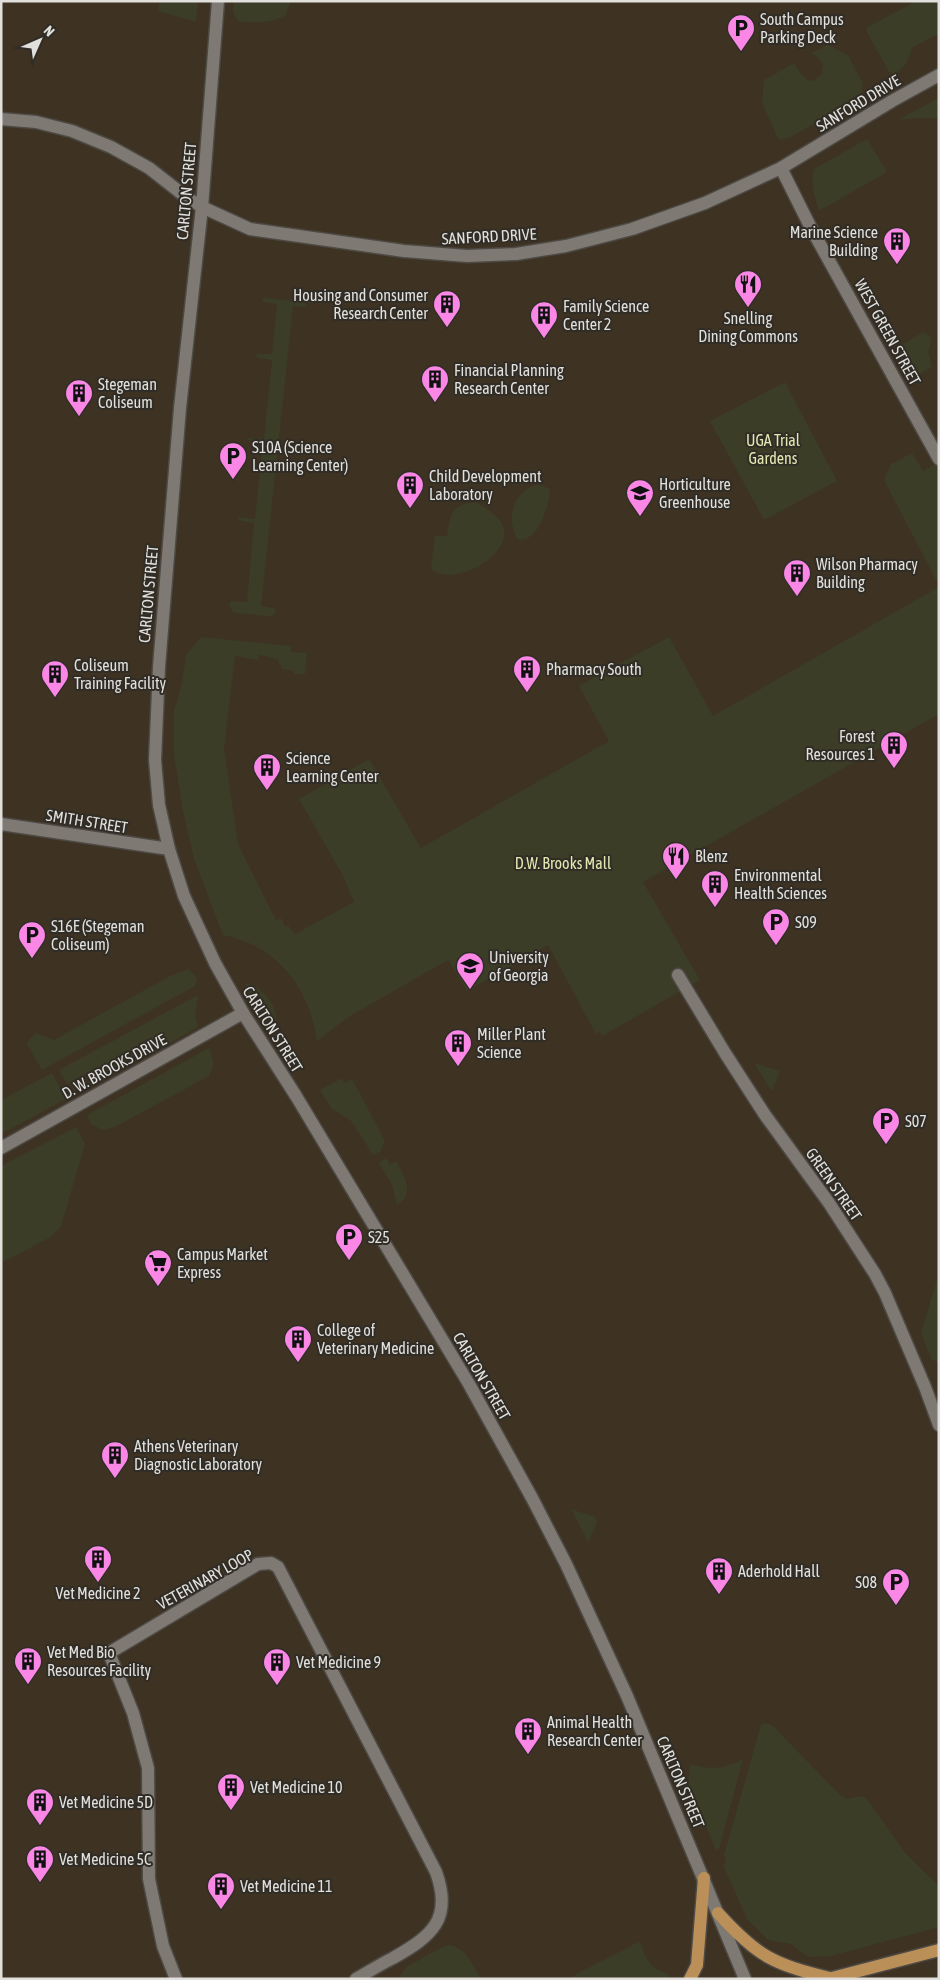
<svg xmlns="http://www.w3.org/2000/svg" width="940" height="1980" font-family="'Asap Condensed',sans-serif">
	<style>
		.education { fill: #3e3223 }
		.green { fill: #3b3d26 }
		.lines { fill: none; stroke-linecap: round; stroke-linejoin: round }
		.minor-casing { stroke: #4d4944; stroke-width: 15 }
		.major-casing { stroke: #4d4944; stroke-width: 15 }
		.minor { stroke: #7e7972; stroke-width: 12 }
		.major { stroke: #bb8f58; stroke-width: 12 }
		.labels { text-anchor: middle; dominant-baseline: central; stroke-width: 4; stroke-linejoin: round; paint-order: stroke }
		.poi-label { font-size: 16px; fill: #e2e0dc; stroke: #302c26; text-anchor: start }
		.street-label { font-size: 16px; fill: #e2e0dc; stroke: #302c26 }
		.park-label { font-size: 16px; fill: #e2e8b0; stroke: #302c26 }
	</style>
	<rect width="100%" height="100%" fill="#302c26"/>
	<rect class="education" x="1" y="1" width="938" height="1978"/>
	<g class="green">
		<polygon points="160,1 198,1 196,22 158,11"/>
		<path d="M234,1H291L285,16C269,23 256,24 238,21L233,12Z"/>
		<path d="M917,1H939V33L912,48C909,60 904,69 893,75L889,72L867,32V27Z"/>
		<path d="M828,45L848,55L863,84L861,95L855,101L789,138L781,140L777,136L762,103L764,80L794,63C799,71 802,79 812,81L821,75L823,65L818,57L811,53Z"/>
		<polygon points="939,98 939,118 899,119"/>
		<path d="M867,139L887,172L819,211C815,196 810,184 814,169Z"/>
		<polygon points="266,298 303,302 307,305 305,307 293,306 261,606 274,608 276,611 272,616 268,616 236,613 232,611 229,605 231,601 247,602 254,523 238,520 239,517 255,519 263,443 247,440 248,438 264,439 272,360 258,358 255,354 272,354 277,304 263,302 263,299"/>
		<polygon points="923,332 930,336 931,341 928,352 932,367 912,378 895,349"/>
		<polygon points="785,382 837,481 764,520 710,421"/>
		<polygon points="912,453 923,471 939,462 939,579 936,580 884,480 891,464"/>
		<path d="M536,485L544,486L550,490C549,505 538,545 517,539C506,519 512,492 536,485Z"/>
		<path d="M476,502C484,507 498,515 502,524C517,554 453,589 431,569L435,536H447C450,514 450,505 476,502Z"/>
		<path d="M939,587V714L643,882L700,980L602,1036L600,1032L596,1034L548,945L467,991L448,960L350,1016L317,1041C309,988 278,946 223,935L194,859L183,811L174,755V711L182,683L186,655L201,637L291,646V652L307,653L305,674H294V671L281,669V665L279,664L278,659L259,655L258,660L235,656L224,749L238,844L276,920L281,918L285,927L288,925L295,934L354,902L343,876L299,799L369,759L421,848L609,741L579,686L669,637L713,716Z"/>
		<polygon points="188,969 195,975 197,980 195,986 42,1070 27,1044 29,1039 36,1033 54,1040 170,976"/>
		<path d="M244,983C265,986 282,1011 275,1031Z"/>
		<polygon points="196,996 198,998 195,1014 198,1027 103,1081 100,1075 89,1081 85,1074 67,1084 59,1070"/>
		<polygon points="209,1048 214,1064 209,1076 115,1127 102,1130 91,1124 87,1115"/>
		<polygon points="754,1063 780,1071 772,1092"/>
		<polygon points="52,1073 66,1099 1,1134 1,1100"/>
		<polygon points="342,1078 345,1083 352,1079 385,1141 380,1152 373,1155 356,1128 350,1120 332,1109 320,1090"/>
		<polygon points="76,1127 85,1144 61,1226 51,1237 1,1263 1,1166"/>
		<path d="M386,1158L390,1165L396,1161C404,1176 416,1194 397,1205L392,1185L379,1163Z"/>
		<polygon points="939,1273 939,1363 931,1359 921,1333"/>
		<polygon points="571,1509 595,1517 597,1523 588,1542"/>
		<polygon points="765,1723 772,1725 841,1796 848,1799 859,1796 866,1798 906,1854 939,1886 939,1927 831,1956 808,1957 791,1944 768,1940 747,1919 723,1865 726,1862 724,1855 761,1725"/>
		<path d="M743,1759L719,1849L716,1850L688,1785L690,1764C711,1770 724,1769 743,1759Z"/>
		<path d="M640,1941C645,1957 649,1970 668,1973L669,1979H567Z"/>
		<path d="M451,1945C468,1951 472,1964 481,1979H398L406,1967L444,1946Z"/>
	</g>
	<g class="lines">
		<g class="minor-casing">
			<g id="minor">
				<polyline points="218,1 202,207 180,408 159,667 155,760 159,805 169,849 184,896 215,963 243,1013 296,1096 469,1384 532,1498 566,1564 627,1696 745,1979"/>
				<polyline points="1,119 36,122 72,131 111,147 149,168 186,197 202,207 250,229 404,251 467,256 516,254 566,246 632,229 705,203 781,168 892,101 939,75"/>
				<polyline points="781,168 811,228 939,459"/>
				<polyline points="1,824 169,849"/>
				<polyline points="678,975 725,1053 765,1115 829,1203 875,1274 885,1293 925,1387 939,1425"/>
				<polyline points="1,1148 243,1013"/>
				<path d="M176,1979L163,1946L149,1879L148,1768L133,1713L109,1653L258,1564L271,1563L278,1567L436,1872C453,1919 432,1936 393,1958C381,1964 368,1972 356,1979"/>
			</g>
		</g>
		<g class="major-casing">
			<g id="major">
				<path d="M718,1913C758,1957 773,1964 830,1978"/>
				<polyline points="690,1979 697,1965 704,1878"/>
				<polyline points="828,1979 939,1950"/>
			</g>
		</g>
		<use href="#minor" class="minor"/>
		<use href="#major" class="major"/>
	</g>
	<defs>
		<g id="parking-pin" transform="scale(1.4375)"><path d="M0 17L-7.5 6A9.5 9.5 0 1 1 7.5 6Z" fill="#fa87e6" stroke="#302c26"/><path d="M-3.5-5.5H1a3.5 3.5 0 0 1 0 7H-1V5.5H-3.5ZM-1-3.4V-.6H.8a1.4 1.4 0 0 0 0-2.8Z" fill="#111"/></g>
		<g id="building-pin" transform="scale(1.4375)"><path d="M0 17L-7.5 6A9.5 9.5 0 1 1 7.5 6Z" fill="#fa87e6" stroke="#302c26"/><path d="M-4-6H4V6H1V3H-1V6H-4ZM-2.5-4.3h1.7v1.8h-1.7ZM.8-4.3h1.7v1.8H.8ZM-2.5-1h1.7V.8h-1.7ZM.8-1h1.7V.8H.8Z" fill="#111"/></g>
		<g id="restaurant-pin" transform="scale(1.4375)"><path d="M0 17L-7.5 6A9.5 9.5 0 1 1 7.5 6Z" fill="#fa87e6" stroke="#302c26"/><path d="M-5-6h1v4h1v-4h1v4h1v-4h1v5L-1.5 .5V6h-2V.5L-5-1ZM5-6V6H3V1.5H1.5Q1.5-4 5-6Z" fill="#111"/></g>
		<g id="university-pin" transform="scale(1.4375)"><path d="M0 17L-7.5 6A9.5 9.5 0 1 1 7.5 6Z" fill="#fa87e6" stroke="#302c26"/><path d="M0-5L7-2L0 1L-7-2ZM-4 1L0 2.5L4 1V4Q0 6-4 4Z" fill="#111"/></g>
		<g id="supermarket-pin" transform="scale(1.4375)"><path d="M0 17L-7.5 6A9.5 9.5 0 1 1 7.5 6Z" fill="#fa87e6" stroke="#302c26"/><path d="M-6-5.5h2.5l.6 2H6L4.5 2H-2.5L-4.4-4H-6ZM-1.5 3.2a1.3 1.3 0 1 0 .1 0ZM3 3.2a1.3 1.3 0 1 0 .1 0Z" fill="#111"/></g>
	</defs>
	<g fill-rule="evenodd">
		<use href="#parking-pin" x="741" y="28"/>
		<use href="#building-pin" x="897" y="241"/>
		<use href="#restaurant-pin" x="748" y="284"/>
		<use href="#building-pin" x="447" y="304"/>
		<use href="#building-pin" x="544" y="315"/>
		<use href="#building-pin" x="435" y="379"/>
		<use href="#building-pin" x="79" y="393"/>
		<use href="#parking-pin" x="233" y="456"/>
		<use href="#building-pin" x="410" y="485"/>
		<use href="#university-pin" x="640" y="493"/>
		<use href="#building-pin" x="797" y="573"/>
		<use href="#building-pin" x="527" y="669"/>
		<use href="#building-pin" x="55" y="674"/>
		<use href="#building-pin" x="894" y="745"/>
		<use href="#building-pin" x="267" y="767"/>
		<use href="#restaurant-pin" x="676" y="856"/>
		<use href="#building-pin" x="715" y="884"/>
		<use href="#parking-pin" x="776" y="922"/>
		<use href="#parking-pin" x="32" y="935"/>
		<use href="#university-pin" x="470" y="966"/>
		<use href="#building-pin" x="458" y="1043"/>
		<use href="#parking-pin" x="886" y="1121"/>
		<use href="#parking-pin" x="349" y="1237"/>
		<use href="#supermarket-pin" x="158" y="1263"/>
		<use href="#building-pin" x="298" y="1339"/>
		<use href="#building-pin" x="115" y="1455"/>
		<use href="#building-pin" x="98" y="1559"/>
		<use href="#building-pin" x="719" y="1571"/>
		<use href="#parking-pin" x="896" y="1582"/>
		<use href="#building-pin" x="28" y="1661"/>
		<use href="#building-pin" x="277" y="1662"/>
		<use href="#building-pin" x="528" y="1731"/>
		<use href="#building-pin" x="231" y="1787"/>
		<use href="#building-pin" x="40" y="1802"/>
		<use href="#building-pin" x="40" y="1859"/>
		<use href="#building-pin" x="221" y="1886"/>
	</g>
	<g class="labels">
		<g class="poi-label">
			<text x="760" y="19">South Campus<tspan x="760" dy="18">Parking Deck</tspan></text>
			<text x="878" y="232" text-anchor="end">Marine Science<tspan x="878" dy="18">Building</tspan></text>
			<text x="428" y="295" text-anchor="end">Housing and Consumer<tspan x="428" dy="18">Research Center</tspan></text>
			<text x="563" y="306">Family Science<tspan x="563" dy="18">Center 2</tspan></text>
			<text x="748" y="318" text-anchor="middle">Snelling<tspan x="748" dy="18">Dining Commons</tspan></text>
			<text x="454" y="370">Financial Planning<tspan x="454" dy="18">Research Center</tspan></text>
			<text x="98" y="384">Stegeman<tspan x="98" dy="18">Coliseum</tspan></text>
			<text x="252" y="447">S10A (Science<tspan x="252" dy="18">Learning Center)</tspan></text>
			<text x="429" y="476">Child Development<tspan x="429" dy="18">Laboratory</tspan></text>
			<text x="659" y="484">Horticulture<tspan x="659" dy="18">Greenhouse</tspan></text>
			<text x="816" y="564">Wilson Pharmacy<tspan x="816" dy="18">Building</tspan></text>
			<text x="74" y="665">Coliseum<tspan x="74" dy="18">Training Facility</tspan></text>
			<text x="546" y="669">Pharmacy South</text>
			<text x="875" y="736" text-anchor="end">Forest<tspan x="875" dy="18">Resources 1</tspan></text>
			<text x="286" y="758">Science<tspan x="286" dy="18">Learning Center</tspan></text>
			<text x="695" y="856">Blenz</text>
			<text x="734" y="875">Environmental<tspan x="734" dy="18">Health Sciences</tspan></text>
			<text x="795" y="922">S09</text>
			<text x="51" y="926">S16E (Stegeman<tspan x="51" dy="18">Coliseum)</tspan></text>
			<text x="489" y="957">University<tspan x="489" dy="18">of Georgia</tspan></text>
			<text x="477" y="1034">Miller Plant<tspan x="477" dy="18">Science</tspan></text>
			<text x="905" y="1121">S07</text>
			<text x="368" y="1237">S25</text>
			<text x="177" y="1254">Campus Market<tspan x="177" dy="18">Express</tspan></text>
			<text x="317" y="1330">College of<tspan x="317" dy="18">Veterinary Medicine</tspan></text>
			<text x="134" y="1446">Athens Veterinary<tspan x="134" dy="18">Diagnostic Laboratory</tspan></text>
			<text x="738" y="1571">Aderhold Hall</text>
			<text x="877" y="1582" text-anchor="end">S08</text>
			<text x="98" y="1593" text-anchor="middle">Vet Medicine 2</text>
			<text x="47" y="1652">Vet Med Bio<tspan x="47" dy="18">Resources Facility</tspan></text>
			<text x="296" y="1662">Vet Medicine 9</text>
			<text x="547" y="1722">Animal Health<tspan x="547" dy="18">Research Center</tspan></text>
			<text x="250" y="1787">Vet Medicine 10</text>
			<text x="59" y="1802">Vet Medicine 5D</text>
			<text x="59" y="1859">Vet Medicine 5C</text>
			<text x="240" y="1886">Vet Medicine 11</text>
		</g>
		<g class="street-label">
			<text transform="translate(858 103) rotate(-31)">SANFORD DRIVE</text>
			<text transform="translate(186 191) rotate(-85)">CARLTON STREET</text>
			<text transform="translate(489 236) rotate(-3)">SANFORD DRIVE</text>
			<text transform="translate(888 332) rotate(61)">WEST GREEN STREET</text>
			<text transform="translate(148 594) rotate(-85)">CARLTON STREET</text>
			<text transform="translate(87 821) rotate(9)">SMITH STREET</text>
			<text transform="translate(273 1029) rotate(58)">CARLTON STREET</text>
			<text transform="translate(114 1066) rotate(-29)">D. W. BROOKS DRIVE</text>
			<text transform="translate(834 1184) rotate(55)">GREEN STREET</text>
			<text transform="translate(482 1376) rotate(60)">CARLTON STREET</text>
			<text transform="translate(205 1579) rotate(-29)">VETERINARY LOOP</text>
			<text transform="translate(681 1782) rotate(67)">CARLTON STREET</text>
		</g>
		<g class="park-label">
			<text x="773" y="440">UGA Trial<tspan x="773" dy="18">Gardens</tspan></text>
			<text x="563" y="863">D.W. Brooks Mall</text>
		</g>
	</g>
	<rect width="940" height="1980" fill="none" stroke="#e2e0dc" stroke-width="5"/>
	<g transform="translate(40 40) rotate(45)" stroke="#302c26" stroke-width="4" paint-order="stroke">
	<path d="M0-4L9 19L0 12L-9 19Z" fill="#e2e0dc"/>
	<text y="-8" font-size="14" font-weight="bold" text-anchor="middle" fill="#e2e0dc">N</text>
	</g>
</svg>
